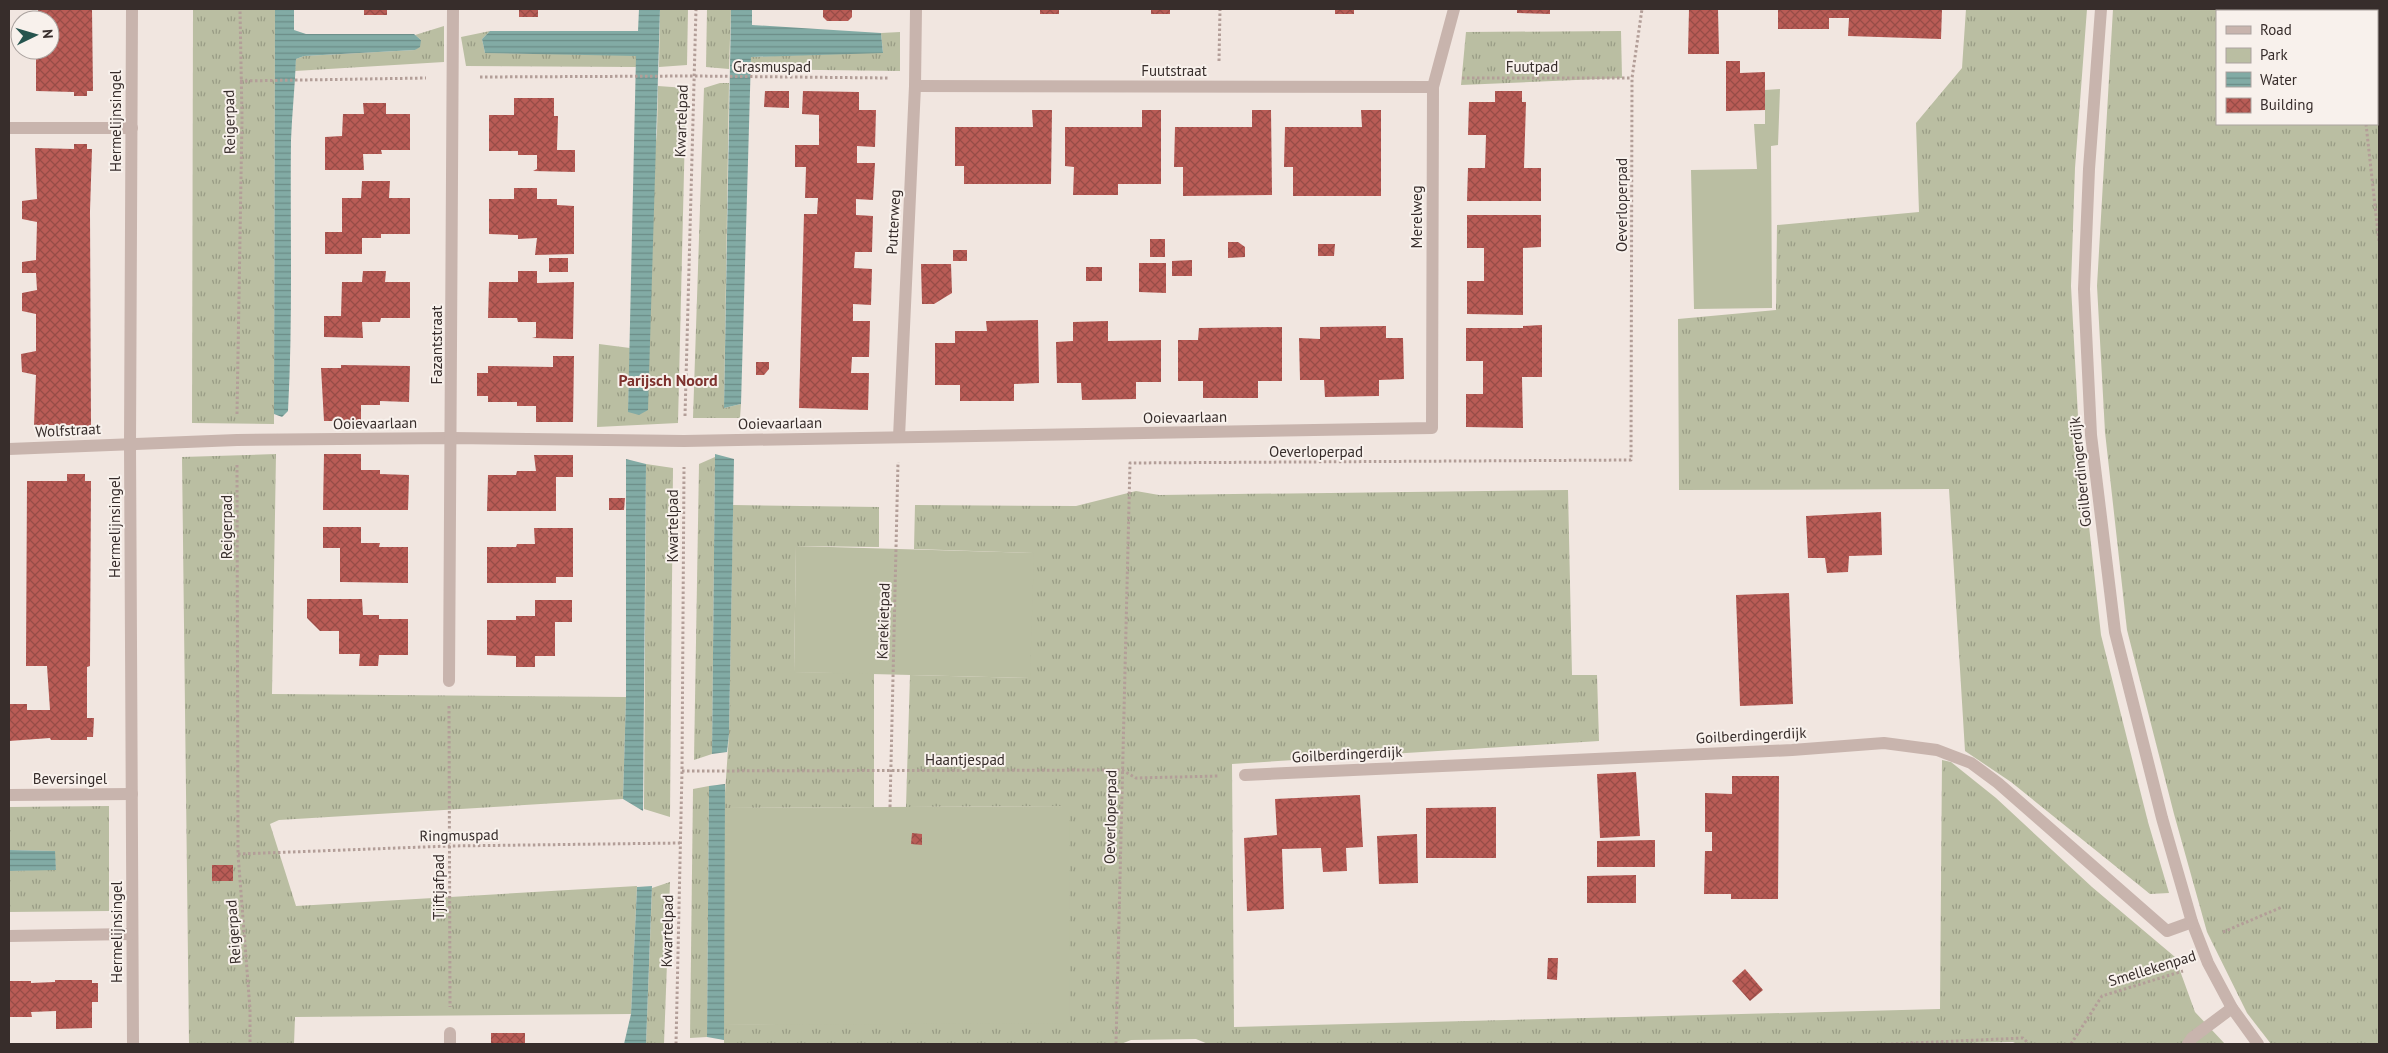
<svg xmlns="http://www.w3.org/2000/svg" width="2388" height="1053" font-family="'PT Sans',sans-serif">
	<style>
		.grass { fill: url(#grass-tufts); fill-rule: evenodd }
		.park { fill: #babea2 }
		.water { fill: url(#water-rules) }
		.building { fill: url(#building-cross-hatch) }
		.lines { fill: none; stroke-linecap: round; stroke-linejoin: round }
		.path { stroke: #b39e98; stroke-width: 3; stroke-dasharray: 2.5 2.5; stroke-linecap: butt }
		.minor { stroke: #c8b4ad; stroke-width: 12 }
		.labels { text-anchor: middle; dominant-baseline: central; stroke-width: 4; stroke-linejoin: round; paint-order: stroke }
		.street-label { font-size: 15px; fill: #372d2b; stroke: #f8f1ec }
		.neighbourhood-label { font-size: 16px; font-weight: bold; fill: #7d312d; stroke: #f8f1ec }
	</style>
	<defs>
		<pattern id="grass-tufts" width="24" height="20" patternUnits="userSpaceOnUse" patternTransform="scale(1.25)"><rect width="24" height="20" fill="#babea2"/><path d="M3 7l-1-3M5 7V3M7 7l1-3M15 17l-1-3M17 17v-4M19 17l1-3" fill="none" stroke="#989b84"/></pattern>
		<pattern id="water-rules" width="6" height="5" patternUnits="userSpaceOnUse" patternTransform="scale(1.25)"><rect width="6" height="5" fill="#82aba5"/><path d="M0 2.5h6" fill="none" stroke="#6b8c87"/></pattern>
		<pattern id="building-cross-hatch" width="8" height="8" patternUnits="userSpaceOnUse" patternTransform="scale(1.25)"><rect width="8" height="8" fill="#b95c56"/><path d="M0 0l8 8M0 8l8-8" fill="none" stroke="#974c47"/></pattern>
	</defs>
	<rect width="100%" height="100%" fill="#f1e6e0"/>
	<g class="grass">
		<polygon points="193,9 275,9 274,424 192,423"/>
		<polygon points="660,9 688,9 687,65 659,67"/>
		<polygon points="707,9 731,9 729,69 706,67"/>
		<polygon points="1966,9 2087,9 2075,168 2071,286 2079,435 2101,635 2148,822 2169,893 2150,894 2011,782 1965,751 1949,489 1679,490 1678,319 1776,310 1777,225 1919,212 1916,123 1962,68"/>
		<path d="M2113,9H2379V1044H2271L2247,1013L2207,932L2174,814L2127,630L2105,432L2097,286ZM2217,11H2377V124H2217Z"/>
		<polygon points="444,26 444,62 295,71 296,59 304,56 415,50 421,40 415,35"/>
		<polygon points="490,31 482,39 485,53 636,55 636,67 466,66 461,37"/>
		<polygon points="1621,31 1622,78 1461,85 1466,32"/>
		<polygon points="900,32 900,71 751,69 751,57 883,52 881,33"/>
		<polygon points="720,83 729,83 724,408 741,404 740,418 693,418 704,88"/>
		<polygon points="658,86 686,88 678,423 597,427 599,344 630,348 628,412 657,132"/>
		<polygon points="276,454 272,694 626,697 623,799 279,820 270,824 296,906 637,886 631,1014 295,1017 294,1044 189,1044 182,457"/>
		<polygon points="715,457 712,754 694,760 699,464"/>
		<polygon points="646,464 673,468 670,817 644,809"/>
		<polygon points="1568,490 1572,675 1597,675 1599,741 1232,764 1234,1027 1940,1009 1942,760 1951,762 1996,798 2092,887 2175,957 2195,1012 2225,1044 2017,1044 2013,1042 1922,1044 1208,1044 1196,1039 1131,1040 1121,1044 724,1044 724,1025 901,1022 1068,806 906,807 910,675 1029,678 1033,553 914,549 915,505 1076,506 1136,491 1159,495"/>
		<polygon points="733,505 879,507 879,547 796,546 794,672 874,673 874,807 724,808 729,734"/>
		<polygon points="709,786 707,1037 690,1038 693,789"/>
		<polygon points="109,806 109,911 9,912 9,871 56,869 54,851 9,850 9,807"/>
		<polygon points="670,882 664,1044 646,1044 652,888"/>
	</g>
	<g class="park">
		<polygon points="1780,89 1778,145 1771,146 1772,308 1694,309 1691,170 1757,169 1754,124 1765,124 1765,90"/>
		<polygon points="796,546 1034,553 1030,678 794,672"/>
		<polygon points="1069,806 1070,1023 724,1025 724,808"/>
	</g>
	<g class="water">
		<path d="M275,9H294V30L306,34H414L421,40L420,47L415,50L304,56L296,59C295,86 292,113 291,140C290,230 293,320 288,411L282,417L274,414Z"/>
		<polygon points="639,9 660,9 648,410 639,415 628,412 636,56 485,53 482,39 490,31 638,31"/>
		<polygon points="731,9 752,9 752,25 881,33 883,53 751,57 741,404 724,408"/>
		<polygon points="715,454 734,459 729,734 727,752 712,754"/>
		<polygon points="626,459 646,464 643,811 623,799 626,697"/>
		<polygon points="725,784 724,1040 707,1037 709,786"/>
		<polygon points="9,850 55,851 56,870 9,871"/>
		<polygon points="652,886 646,1044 624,1044 631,1014 637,887"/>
	</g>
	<g class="building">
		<polygon points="38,9 92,9 93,91 87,91 87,96 74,96 74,92 36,91 36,58 38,58 38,50 50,50 50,20 24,19 38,16"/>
		<rect x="364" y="9" width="23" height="6"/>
		<rect x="519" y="9" width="19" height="8"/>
		<polygon points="823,9 852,9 852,17 848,21 827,21 823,17"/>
		<rect x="1040" y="9" width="19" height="5"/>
		<rect x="1151" y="9" width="19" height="5"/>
		<rect x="1335" y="9" width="19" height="5"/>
		<polygon points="1517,9 1550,9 1550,14 1517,13"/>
		<polygon points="1689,9 1718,9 1719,54 1688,54"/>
		<polygon points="1778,9 1942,9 1941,39 1848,36 1849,18 1829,18 1829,29 1778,29"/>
		<polygon points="1726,61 1740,61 1740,73 1765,72 1765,110 1726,111"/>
		<polygon points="765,91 789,91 789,108 764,107"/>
		<polygon points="803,91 859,92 859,110 876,110 875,147 857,146 857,163 875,163 873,200 856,199 856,215 873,216 872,252 855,252 854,268 872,269 871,305 853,304 853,321 870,321 869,357 852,357 851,373 869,373 868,410 799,408 804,214 817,214 818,198 805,198 806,167 795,167 795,145 819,145 819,115 802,114"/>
		<polygon points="1495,91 1522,91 1522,102 1526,102 1524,168 1541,168 1541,201 1467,201 1468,168 1485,168 1486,135 1468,135 1469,102 1495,102"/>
		<polygon points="514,98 554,98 554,116 558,116 557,150 575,150 575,172 533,171 537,169 537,155 518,155 518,151 489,151 489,115 514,115"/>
		<polygon points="363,103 386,103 386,114 410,114 410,150 381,150 382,154 363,154 364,170 325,170 325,137 342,136 343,114 364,114"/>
		<polygon points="1032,110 1052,110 1051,184 964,184 964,166 955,166 955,127 1033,127"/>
		<polygon points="1142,110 1161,110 1161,184 1118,184 1118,195 1073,195 1074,167 1065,166 1065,127 1142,127"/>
		<polygon points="1252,110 1271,110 1272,195 1183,196 1183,167 1174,167 1175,127 1252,127"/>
		<polygon points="1361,110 1381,110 1381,196 1293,196 1293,167 1284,167 1285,127 1362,127"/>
		<polygon points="74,144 87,144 87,149 92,149 90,211 91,426 85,426 85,430 72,430 72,425 34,425 36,375 22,372 21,354 36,351 36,314 22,311 22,293 37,290 36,273 22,273 22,262 36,260 37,222 22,219 22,201 37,199 35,148 74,149"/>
		<polygon points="362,181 390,181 389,198 410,198 410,234 381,234 381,238 362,238 362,254 325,254 325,232 342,232 342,198 361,198"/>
		<polygon points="514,188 537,188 537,199 557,199 557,205 574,206 574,254 535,255 537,238 518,239 518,235 489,234 489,199 514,199"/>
		<polygon points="1467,215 1541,215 1541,247 1523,248 1523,315 1467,314 1467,281 1484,281 1484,248 1467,248"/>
		<rect x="1150" y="239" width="15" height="18"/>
		<polygon points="1228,242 1238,242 1245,247 1245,257 1228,258"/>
		<polygon points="1318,244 1335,244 1334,256 1318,256"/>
		<rect x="953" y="250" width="14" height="11"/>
		<rect x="549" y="258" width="19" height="14"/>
		<polygon points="1192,260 1192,276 1172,276 1172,261"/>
		<polygon points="1139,263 1166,263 1166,293 1139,292"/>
		<polygon points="921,264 951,264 952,293 934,304 922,304"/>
		<rect x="1086" y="267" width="16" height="14"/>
		<polygon points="363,271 386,271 385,282 410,282 410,318 381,318 380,322 362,322 363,338 324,337 324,316 341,316 342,282 362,282"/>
		<polygon points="518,271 537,271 537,283 574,282 573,339 532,338 536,337 536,322 518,322 517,318 488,318 489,282 518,282"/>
		<polygon points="1038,320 1039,383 1014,384 1014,401 960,401 960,385 935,385 935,343 955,343 955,331 987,331 986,321"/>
		<polygon points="1108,321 1108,341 1161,340 1161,382 1136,382 1136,399 1082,400 1081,383 1057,383 1056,342 1073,341 1073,322"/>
		<polygon points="1542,325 1542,377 1522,377 1523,428 1466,427 1466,394 1483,394 1483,361 1466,361 1466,328 1523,328 1523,326"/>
		<polygon points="1386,326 1386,338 1403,338 1404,379 1379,380 1379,396 1325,397 1324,380 1300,380 1299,338 1320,339 1320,327"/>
		<polygon points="1282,327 1282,381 1258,381 1258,398 1203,398 1203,381 1178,381 1178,340 1198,340 1199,328"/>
		<polygon points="553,356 574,356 573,422 536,422 536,406 517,406 517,402 488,402 488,396 477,396 477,373 488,373 488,366 553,367"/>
		<polygon points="756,362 769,362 769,369 764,375 756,375"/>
		<polygon points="341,365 410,366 409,402 380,401 380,405 361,405 361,421 324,421 321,368 341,368"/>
		<polygon points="324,454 361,454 361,470 380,470 380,474 409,475 408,510 323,510"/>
		<polygon points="534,455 573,455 573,477 556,477 556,511 487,511 488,475 516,475 517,471 536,471"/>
		<polygon points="67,474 85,474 85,481 91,481 90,666 87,667 87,718 94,718 93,737 87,737 87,740 51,740 50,738 9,741 9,704 27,704 27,710 50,710 47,666 26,666 27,481 67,481"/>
		<polygon points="609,498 625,498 624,510 609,510"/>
		<polygon points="1881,512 1882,555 1849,556 1848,572 1827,573 1825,558 1808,558 1806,516"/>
		<polygon points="323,527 361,527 361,543 380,543 379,547 408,547 408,583 340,582 340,548 323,548"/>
		<polygon points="534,528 573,528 573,577 556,577 556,583 487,583 487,547 516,547 517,544 535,544"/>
		<polygon points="1789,593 1793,704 1740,706 1736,595"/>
		<polygon points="307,599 362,599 363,615 379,615 379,619 408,619 408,655 379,655 378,666 359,666 360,654 339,654 339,631 320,631 307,618"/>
		<polygon points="535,600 572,600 572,622 555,622 555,656 535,656 535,667 516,667 516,656 487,655 487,620 516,620 516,616 535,616"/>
		<polygon points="1636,772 1640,836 1600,838 1597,774"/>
		<polygon points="1732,776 1779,776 1778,899 1731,899 1731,894 1704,894 1705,851 1712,851 1712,832 1705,832 1705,793 1732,794"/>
		<polygon points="1360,795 1363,847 1346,848 1347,871 1323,872 1321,848 1282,849 1284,909 1247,911 1244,838 1277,835 1275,799"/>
		<polygon points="1496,807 1496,858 1426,858 1426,808"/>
		<polygon points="912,833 922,834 922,845 911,844"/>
		<polygon points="1417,834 1418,883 1379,884 1377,836"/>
		<polygon points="1655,840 1655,867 1597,867 1597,841"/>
		<rect x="212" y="865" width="21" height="16"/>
		<polygon points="1636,875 1636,903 1587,903 1587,876"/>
		<polygon points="1548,958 1558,958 1557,980 1547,979"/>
		<polygon points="1745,969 1763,990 1750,1001 1732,981"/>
		<polygon points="55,980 92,980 92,983 98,983 98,1002 92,1002 92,1028 56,1029 56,1011 31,1012 32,1017 9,1017 9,981 31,981 31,983 55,982"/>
		<rect x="491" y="1033" width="34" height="11"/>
	</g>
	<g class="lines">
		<g class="path">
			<polyline points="2377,16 2378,9"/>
			<polyline points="1219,61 1220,9"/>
			<polyline points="480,77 694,76 888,78"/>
			<polyline points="1462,78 1632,78"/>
			<polyline points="240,81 426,78"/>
			<polyline points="2366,124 2379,242"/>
			<polyline points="237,414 242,119 240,9"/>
			<polyline points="685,416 696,9"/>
			<polyline points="237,465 238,854 250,1009 250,1044"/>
			<polyline points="449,706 450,1007"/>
			<polyline points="682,771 1122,770 1136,778 1219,776"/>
			<polyline points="890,807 898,462"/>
			<polyline points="238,854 450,846 680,843"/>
			<polyline points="2223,932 2282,907"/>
			<polyline points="676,1044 682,771 684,467"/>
			<polyline points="1116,1044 1130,463 1631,460 1632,78 1642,9"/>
			<polyline points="1891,1044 2023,1038 2029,1044"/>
			<polyline points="2071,1044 2102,996 2183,971"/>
		</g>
		<g class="minor">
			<polyline points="132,9 130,444 133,1044"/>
			<polyline points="2101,9 2089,169 2084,289 2091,435 2115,632 2162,818 2192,922 2208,963 2232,1008 2258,1044"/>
			<polyline points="915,86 1433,87"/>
			<polyline points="9,128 132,128"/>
			<polyline points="899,437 915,86 916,9"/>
			<polyline points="9,449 237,440 452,438 684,441 1432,428 1433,87 1454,9"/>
			<polyline points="449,681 453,9"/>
			<polyline points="1245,775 1792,750 1884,743 1937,750 1971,763 1998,783 2167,931 2192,922"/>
			<polyline points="9,795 132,794"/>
			<polyline points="9,936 131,934"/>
			<polyline points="450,1044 450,1033"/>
			<polyline points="2188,1044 2192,1038 2232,1008"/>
		</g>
	</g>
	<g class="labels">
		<g class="street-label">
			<text x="772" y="66">Grasmuspad</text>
			<text x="1532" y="66">Fuutpad</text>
			<text x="1174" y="70">Fuutstraat</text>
			<text transform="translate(115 121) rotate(-90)">Hermelijnsingel</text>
			<text transform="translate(681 121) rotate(-88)">Kwartelpad</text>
			<text transform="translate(229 122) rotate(-91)">Reigerpad</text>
			<text transform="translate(1621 205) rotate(-90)">Oeverloperpad</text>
			<text transform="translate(1416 217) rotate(-90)">Merelweg</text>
			<text transform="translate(893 222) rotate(-87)">Putterweg</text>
			<text transform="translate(436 345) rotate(-90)">Fazantstraat</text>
			<text transform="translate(1185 417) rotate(-1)">Ooievaarlaan</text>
			<text transform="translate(375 423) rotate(-1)">Ooievaarlaan</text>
			<text transform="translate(780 423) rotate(-1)">Ooievaarlaan</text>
			<text transform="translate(68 430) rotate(-3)">Wolfstraat</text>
			<text x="1316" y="451">Oeverloperpad</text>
			<text transform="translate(2080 472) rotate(-96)">Goilberdingerdijk</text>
			<text transform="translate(672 526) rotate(-90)">Kwartelpad</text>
			<text transform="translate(114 527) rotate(-90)">Hermelijnsingel</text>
			<text transform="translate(226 527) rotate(-90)">Reigerpad</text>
			<text transform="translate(883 621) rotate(-88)">Karekietpad</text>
			<text transform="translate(1751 735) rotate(-3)">Goilberdingerdijk</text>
			<text transform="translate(1347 754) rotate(-3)">Goilberdingerdijk</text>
			<text x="965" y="759">Haantjespad</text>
			<text x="70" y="778">Beversingel</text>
			<text transform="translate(1110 817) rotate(-89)">Oeverloperpad</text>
			<text transform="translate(459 835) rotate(-1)">Ringmuspad</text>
			<text transform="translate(438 887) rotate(-90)">Tjiftjafpad</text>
			<text transform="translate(667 931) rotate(-89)">Kwartelpad</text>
			<text transform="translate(116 932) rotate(-90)">Hermelijnsingel</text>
			<text transform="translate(233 932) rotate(-94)">Reigerpad</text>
			<text transform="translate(2152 968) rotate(-17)">Smellekenpad</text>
		</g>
		<g class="neighbourhood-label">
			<text x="668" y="380">Parijsch Noord</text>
		</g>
	</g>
	<rect width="2388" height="1053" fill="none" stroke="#372d2b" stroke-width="20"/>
	<rect x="2216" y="10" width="162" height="115" fill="#f8f1ec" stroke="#aba39f"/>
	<rect x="2226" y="26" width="25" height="8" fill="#c8b4ad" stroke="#aba39f"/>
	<text x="2260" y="35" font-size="15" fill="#372d2b">Road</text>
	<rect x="2226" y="48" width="25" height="15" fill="#babea2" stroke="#aba39f"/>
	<text x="2260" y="60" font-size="15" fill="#372d2b">Park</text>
	<rect x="2226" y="72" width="25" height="15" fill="url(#water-rules)" stroke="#aba39f"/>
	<text x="2260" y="85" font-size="15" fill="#372d2b">Water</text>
	<rect x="2226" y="98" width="25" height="15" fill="url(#building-cross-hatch)" stroke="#aba39f"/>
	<text x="2260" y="110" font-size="15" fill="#372d2b">Building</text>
	<g transform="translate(35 35) rotate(85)"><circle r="24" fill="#f8f1ec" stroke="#aba39f"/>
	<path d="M0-4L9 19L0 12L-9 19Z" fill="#25544e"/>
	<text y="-8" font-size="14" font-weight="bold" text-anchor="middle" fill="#372d2b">N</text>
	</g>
</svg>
